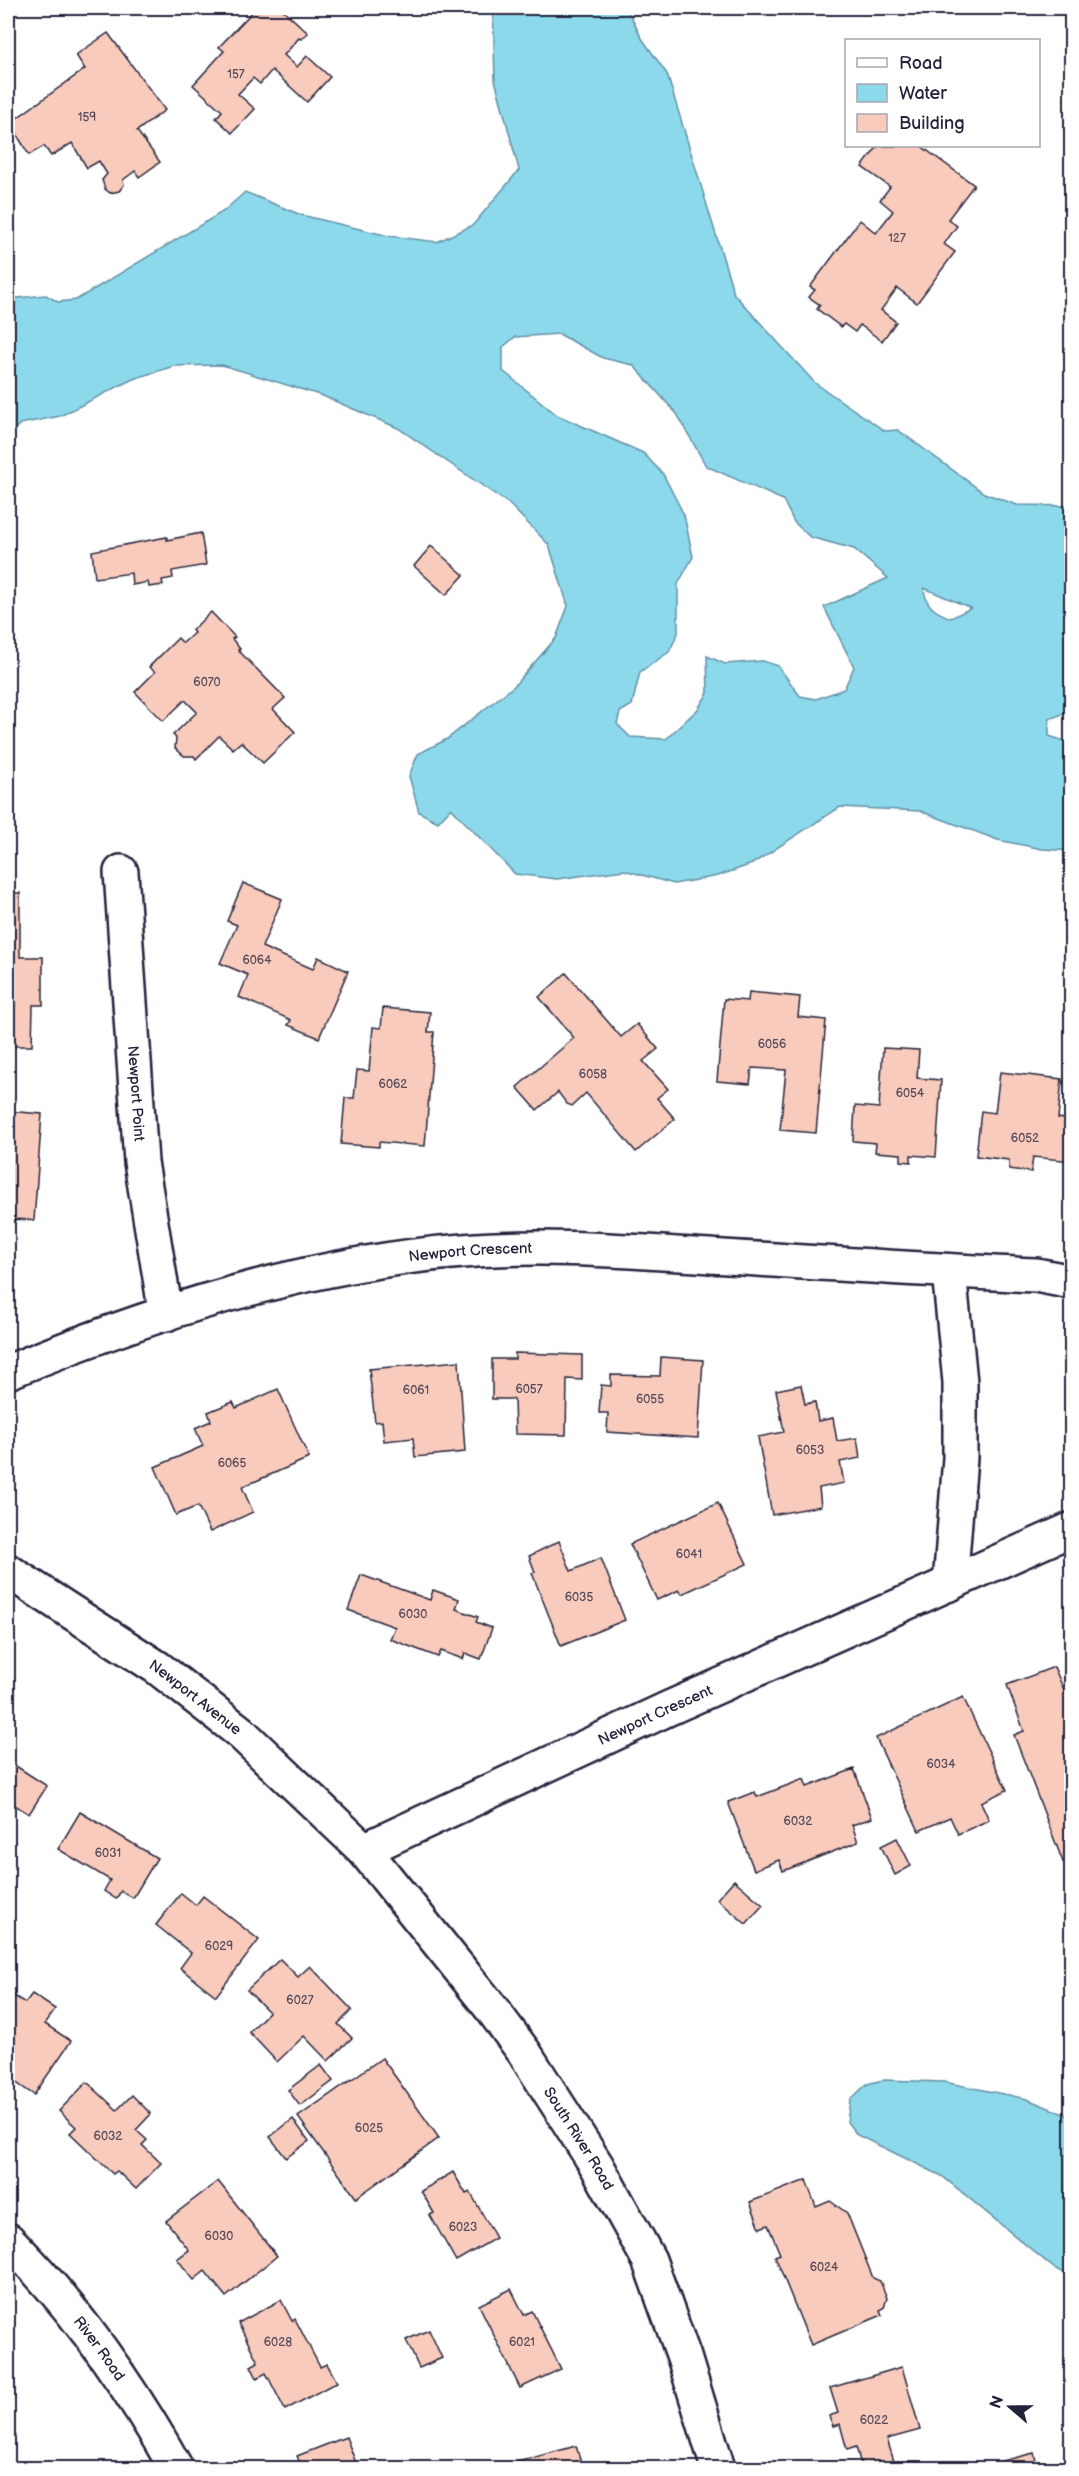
<svg xmlns="http://www.w3.org/2000/svg" width="1079" height="2476" font-family="'Balsamiq Sans',sans-serif">
	<style>
		.water { fill: #8cd9eb; stroke: #6290a5; stroke-width: 1.5; fill-rule: evenodd }
		.building { fill: #f9cbbd; stroke: #22223b; stroke-width: 1.5 }
		.lines { fill: none; stroke-linecap: round; stroke-linejoin: round }
		.street-casing { stroke: #22223b; stroke-width: 38 }
		.street { stroke: #fff; stroke-width: 33 }
		.labels { text-anchor: middle; dominant-baseline: central; stroke-width: 6; stroke-linejoin: round; paint-order: stroke }
		.number-label { font-size: 12px; fill: #584c5c }
		.street-label { font-size: 15px; fill: #22223b; stroke: #fff }
	</style>
	<rect width="100%" height="100%" fill="#fff"/>
	<filter id="ink" filterUnits="userSpaceOnUse"><feTurbulence type="fractalNoise" baseFrequency=".0167" numOctaves="2"/><feDisplacementMap in="SourceGraphic" scale="12" xChannelSelector="R" yChannelSelector="G"/><feConvolveMatrix kernelMatrix="1 2 1 2 8 2 1 2 1" color-interpolation-filters="sRGB"/></filter>
	<g filter="url(#ink)">
		<g class="water">
			<path d="M493,8H627L641,37L667,74L734,294L815,383L885,431L898,430L984,493L1017,505L1071,506V711L1049,719V736L1071,743V851L1042,849L998,840L920,811L840,807L752,864L718,876L674,884L624,870L557,879L515,874L451,808L438,822L419,812L409,776L418,754L447,739L514,686L556,638L568,606L549,545L509,504L398,428L323,396L222,365L174,366L133,379L60,416L20,424L8,436V299L46,295L58,302L76,300L224,211L245,192L301,215L389,236L437,242L473,225L519,170L495,80ZM559,334L603,358L633,365L677,414L706,466L783,500L794,522L810,537L854,549L888,578L824,607L854,667L844,689L816,699L800,696L778,666L763,661L725,664L707,656L708,693L698,709L666,739L630,737L617,724L620,712L632,705L640,672L669,652L678,633V584L693,557L684,515L663,474L643,453L557,415L503,371V347L515,337ZM924,588L971,608L951,618C935,612 925,606 924,588Z"/>
			<polygon points="883,2080 944,2082 1027,2099 1071,2117 1071,2277 1054,2268 942,2176 857,2135 847,2122 850,2100 867,2084"/>
		</g>
		<g class="building">
			<polygon points="256,8 281,8 308,33 301,39 299,38 284,55 297,67 307,56 330,77 307,102 272,70 260,84 253,78 238,94 255,109 232,133 216,118 222,111 193,85 224,51 219,47"/>
			<polygon points="108,33 165,110 137,131 160,162 139,177 135,171 123,180 124,185 119,191 110,193 105,189 102,180 107,174 99,161 87,168 72,143 51,156 44,146 29,155 10,123 85,69 76,55"/>
			<polygon points="878,146 921,146 974,185 948,219 957,226 944,244 955,252 917,303 897,288 881,310 896,322 882,341 860,325 855,332 844,324 841,327 817,309 820,305 809,297 815,290 810,287 860,220 876,233 893,211 880,200 890,187 862,167"/>
			<polygon points="201,533 206,565 172,571 173,578 162,580 163,585 149,587 148,582 132,585 131,573 95,578 92,551 167,537 167,540"/>
			<polygon points="431,546 464,575 446,595 414,566"/>
			<polygon points="211,612 235,637 232,639 240,649 238,650 285,698 273,709 295,732 263,763 241,742 233,749 219,736 196,759 194,756 184,756 175,748 176,738 173,735 197,712 185,700 163,721 135,692 155,672 149,667 178,638 183,643 194,633 192,630"/>
			<polygon points="243,883 282,899 262,947 313,969 318,957 348,971 319,1038 288,1025 291,1020 239,997 248,975 220,963 237,925 227,921"/>
			<polygon points="8,893 20,893 20,957 43,957 43,1005 33,1005 32,1046 8,1046"/>
			<polygon points="566,973 621,1037 637,1024 658,1049 643,1061 668,1089 657,1098 675,1119 636,1152 586,1093 572,1106 567,1104 558,1092 537,1110 517,1087 574,1038 539,997"/>
			<polygon points="749,992 800,997 798,1017 826,1020 816,1133 780,1130 786,1070 752,1068 750,1084 717,1081 724,999 748,1001"/>
			<polygon points="383,1008 430,1012 428,1032 434,1032 425,1146 379,1142 379,1147 341,1144 345,1098 354,1098 357,1070 369,1071 373,1027 381,1028"/>
			<polygon points="883,1048 919,1050 917,1078 941,1080 936,1157 911,1155 911,1162 901,1161 901,1154 875,1152 876,1143 853,1141 855,1106 879,1108"/>
			<polygon points="1000,1072 1062,1079 1058,1118 1072,1120 1072,1161 1033,1157 1031,1172 1009,1169 1009,1160 976,1156 981,1111 995,1113"/>
			<polygon points="8,1111 42,1114 34,1220 8,1219"/>
			<polygon points="515,1353 582,1355 582,1380 567,1379 566,1435 515,1434 514,1399 492,1399 492,1359 515,1359"/>
			<polygon points="661,1357 703,1360 698,1438 607,1432 608,1413 599,1413 601,1385 611,1386 611,1375 660,1376"/>
			<polygon points="459,1361 465,1452 415,1457 413,1438 384,1441 382,1421 375,1422 369,1369"/>
			<polygon points="801,1385 805,1404 815,1402 818,1421 833,1418 837,1441 857,1438 860,1458 840,1462 844,1483 819,1488 821,1506 772,1515 758,1437 784,1432 776,1390"/>
			<polygon points="278,1389 309,1458 242,1487 253,1512 210,1532 198,1506 176,1515 155,1467 203,1446 195,1428 211,1421 208,1412 233,1402 236,1408"/>
			<polygon points="718,1503 747,1564 682,1594 679,1590 657,1600 630,1544"/>
			<polygon points="559,1541 571,1571 601,1558 625,1620 561,1646 532,1573 535,1572 529,1556"/>
			<polygon points="361,1575 430,1600 433,1590 459,1599 456,1609 478,1617 476,1622 492,1628 481,1659 465,1653 463,1659 441,1651 438,1657 390,1639 395,1627 348,1610"/>
			<polygon points="1054,1667 1072,1708 1072,1859 1063,1862 1014,1735 1024,1731 1007,1685"/>
			<polygon points="963,1697 1007,1790 981,1802 989,1820 958,1834 950,1817 919,1831 876,1738"/>
			<polygon points="8,1761 47,1786 29,1814 10,1802 8,1806"/>
			<polygon points="854,1769 872,1818 852,1825 858,1842 783,1871 779,1860 754,1870 728,1802 755,1792 757,1797 804,1779 807,1787"/>
			<polygon points="80,1812 157,1858 133,1898 121,1891 116,1899 104,1891 110,1880 58,1849"/>
			<polygon points="897,1838 911,1866 895,1875 881,1846"/>
			<polygon points="734,1880 763,1905 746,1924 717,1899"/>
			<polygon points="181,1893 196,1905 203,1896 259,1940 216,1996 180,1968 191,1953 156,1925"/>
			<polygon points="280,1959 298,1977 310,1966 352,2010 338,2024 352,2038 328,2061 304,2036 277,2062 249,2032 269,2012 247,1990"/>
			<polygon points="8,1992 25,2003 32,1994 55,2009 45,2024 71,2041 34,2095 8,2077"/>
			<polygon points="382,2058 439,2138 356,2198 298,2117"/>
			<polygon points="321,2065 333,2081 300,2106 288,2090"/>
			<polygon points="87,2082 117,2110 132,2095 151,2114 136,2130 147,2140 142,2145 161,2163 136,2189 117,2171 113,2174 70,2133 76,2127 59,2111"/>
			<polygon points="293,2119 309,2141 286,2158 270,2137"/>
			<polygon points="453,2172 466,2194 470,2192 496,2238 456,2261 430,2215 434,2213 421,2191"/>
			<polygon points="806,2180 816,2207 830,2201 847,2213 873,2278 880,2281 887,2298 884,2308 880,2310 882,2315 811,2345 775,2256 780,2254 768,2225 760,2228 750,2202"/>
			<polygon points="218,2181 277,2256 226,2297 205,2271 194,2280 177,2259 189,2250 166,2221"/>
			<polygon points="511,2289 524,2315 532,2311 561,2369 520,2388 479,2305"/>
			<polygon points="281,2300 292,2321 295,2319 320,2367 327,2364 337,2382 285,2410 266,2373 257,2378 251,2366 258,2362 238,2323"/>
			<polygon points="429,2330 442,2358 419,2368 406,2340"/>
			<polygon points="902,2367 920,2430 887,2439 896,2468 862,2468 856,2447 847,2450 840,2424 833,2426 829,2416 838,2413 830,2388"/>
			<polygon points="346,2437 358,2468 302,2468 297,2456"/>
			<polygon points="576,2446 583,2468 511,2468 510,2464"/>
			<polygon points="1034,2453 1038,2468 987,2468 986,2465"/>
		</g>
		<g class="lines">
			<g class="street-casing">
				<g id="street">
					<path id="s1" d="M121,872L141,1162L166,1314"/>
					<polyline points="949,1271 960,1382 960,1458 950,1584"/>
					<path id="s2" d="M8,1372C152,1312 307,1263 463,1251C545,1244 628,1251 710,1256C819,1263 927,1270 1036,1275L1072,1282"/>
					<path id="s3" d="M8,1571L158,1668L240,1732L364,1850L492,2009L524,2052L597,2166L649,2260L684,2357L718,2468"/>
					<path id="s4" d="M364,1850L667,1709L1072,1529"/>
					<path id="s5" d="M8,2240C75,2307 130,2386 176,2468"/>
				</g>
			</g>
			<use href="#street" class="street"/>
		</g>
	</g>
	<g class="labels">
		<g class="number-label">
			<text x="236" y="74">157</text>
			<text x="87" y="117">159</text>
			<text x="897" y="238">127</text>
			<text x="207" y="682">6070</text>
			<text x="257" y="960">6064</text>
			<text x="772" y="1044">6056</text>
			<text x="593" y="1074">6058</text>
			<text x="393" y="1084">6062</text>
			<text x="910" y="1093">6054</text>
			<text x="1025" y="1138">6052</text>
			<text x="529" y="1389">6057</text>
			<text x="416" y="1390">6061</text>
			<text x="650" y="1399">6055</text>
			<text x="810" y="1450">6053</text>
			<text x="232" y="1463">6065</text>
			<text x="689" y="1554">6041</text>
			<text x="579" y="1597">6035</text>
			<text x="413" y="1614">6030</text>
			<text x="941" y="1764">6034</text>
			<text x="798" y="1821">6032</text>
			<text x="108" y="1853">6031</text>
			<text x="219" y="1946">6029</text>
			<text x="300" y="2000">6027</text>
			<text x="369" y="2128">6025</text>
			<text x="108" y="2136">6032</text>
			<text x="463" y="2227">6023</text>
			<text x="219" y="2236">6030</text>
			<text x="824" y="2267">6024</text>
			<text x="278" y="2342">6028</text>
			<text x="522" y="2342">6021</text>
			<text x="874" y="2420">6022</text>
		</g>
		<g class="street-label">
			<text stroke="none"><textPath href="#s1" startOffset="222">Newport Point</textPath></text>
			<text stroke="none"><textPath href="#s2" startOffset="480">Newport Crescent</textPath></text>
			<text stroke="none"><textPath href="#s3" startOffset="226">Newport Avenue</textPath></text>
			<text stroke="none"><textPath href="#s4" startOffset="321">Newport Crescent</textPath></text>
			<text stroke="none"><textPath href="#s3" startOffset="814">South River Road</textPath></text>
			<text stroke="none"><textPath href="#s5" startOffset="142">River Road</textPath></text>
		</g>
	</g>
	<rect width="1079" height="2476" fill="none" stroke="#fff" stroke-width="30"/>
	<rect x="15" y="15" width="1049" height="2446" fill="none" stroke="#22223b" stroke-width="2" filter="url(#ink)"/>
	<rect x="845" y="39" width="195" height="108" fill="#ffffff" stroke="#a7a7b1" stroke-width="1.5"/>
	<rect x="857" y="58" width="30" height="9" fill="#ffffff" stroke="#a7a7b1" stroke-width="1.5"/>
	<text x="899" y="69" font-size="18" fill="#22223b">Road</text>
	<rect x="857" y="84" width="30" height="18" fill="#8cd9eb" stroke="#a7a7b1" stroke-width="1.5"/>
	<text x="899" y="99" font-size="18" fill="#22223b">Water</text>
	<rect x="857" y="114" width="30" height="18" fill="#f9cbbd" stroke="#a7a7b1" stroke-width="1.5"/>
	<text x="899" y="129" font-size="18" fill="#22223b">Building</text>
	<g transform="translate(1010 2407) rotate(290)" stroke="#ffffff" stroke-width="4.5" paint-order="stroke">
	<path d="M0-4.5L10 22L0 15L-10 22Z" fill="#22223b"/>
	<text y="-9" font-size="16" font-weight="bold" text-anchor="middle" fill="#22223b">N</text>
	</g>
</svg>
